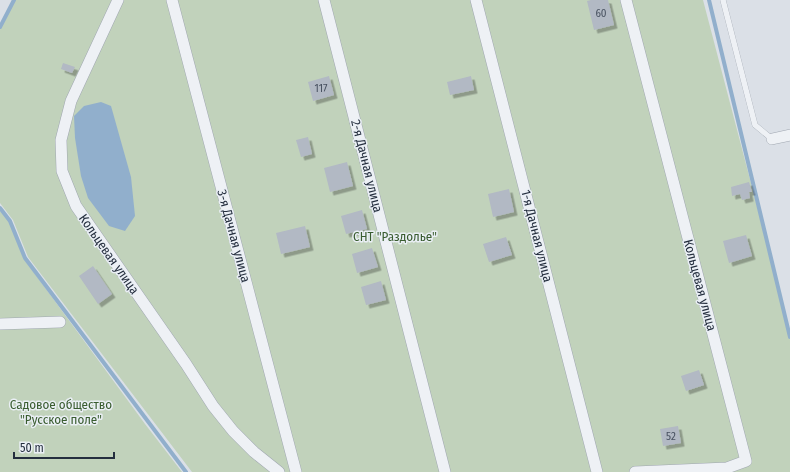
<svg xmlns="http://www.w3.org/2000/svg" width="790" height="472" font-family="'Fira Sans Condensed',sans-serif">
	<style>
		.green { fill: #c1d2bb }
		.water { fill: #91afcc }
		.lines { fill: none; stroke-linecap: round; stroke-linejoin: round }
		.stream { stroke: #91afcc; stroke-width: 4 }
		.building { fill: #b2b9c4; filter: url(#shadow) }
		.lane-casing { stroke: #a0a7b1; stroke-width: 6 }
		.street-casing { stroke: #a0a7b1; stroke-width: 12 }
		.lane { stroke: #eef1f5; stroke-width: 5.5 }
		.street { stroke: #eef1f5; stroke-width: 11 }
		.labels { text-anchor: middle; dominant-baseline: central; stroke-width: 3; stroke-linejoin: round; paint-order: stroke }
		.number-label { font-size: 11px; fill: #485160 }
		.street-label { font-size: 13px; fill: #242e3e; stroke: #eaeff5 }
		.park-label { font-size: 13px; fill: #395c2f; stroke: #eaeff5 }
	</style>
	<defs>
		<filter id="shadow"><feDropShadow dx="3.5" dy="3.5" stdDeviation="0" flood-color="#0004"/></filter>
	</defs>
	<rect width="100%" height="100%" fill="#dbe0e7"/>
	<g class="green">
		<polygon points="12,0 703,0 790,332 790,472 192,472 28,257 13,220 0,203 0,29"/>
		<polygon points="0,211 9,221 24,259 145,424 182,472 0,472"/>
	</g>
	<polygon class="water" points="101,102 111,106 131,177 135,216 125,231 109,226 88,198 81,176 75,138 74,116 84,106"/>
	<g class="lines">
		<g class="stream">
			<polyline points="709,0 790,337"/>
			<polyline points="0,27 14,0"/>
			<polyline points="0,208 10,221 25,258 186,472"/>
		</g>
	</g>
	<g class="building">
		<polygon points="591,0 608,0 614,25 594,30 587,1"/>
		<polygon points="63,63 75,67 72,73 61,69"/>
		<polygon points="329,76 334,95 313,101 308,82"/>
		<polygon points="471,76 474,90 450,95 447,82"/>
		<polygon points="308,137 312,154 301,157 296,140"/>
		<polygon points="347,162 353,186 330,192 324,168"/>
		<polygon points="749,182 752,192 749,192 750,198 742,200 740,194 732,196 731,187"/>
		<polygon points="509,189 514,212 493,217 488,194"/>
		<polygon points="362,210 367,229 346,234 341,216"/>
		<polygon points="305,226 310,247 281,254 276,233"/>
		<polygon points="746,235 752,256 729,263 723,241"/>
		<polygon points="506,237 512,255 489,262 483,244"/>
		<polygon points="372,248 378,267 357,273 352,254"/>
		<polygon points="93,266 112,294 98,304 79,276"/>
		<polygon points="381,281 386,300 366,305 361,287"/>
		<polygon points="699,370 704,385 686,391 681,376"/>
		<polygon points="678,426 681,443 663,446 660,429"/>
	</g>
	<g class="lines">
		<g class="lane-casing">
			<polyline id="lane" points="723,0 755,125 772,139"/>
		</g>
		<g class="street-casing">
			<g id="street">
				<polyline points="118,0 71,101 61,140 62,171 76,206 186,364 213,406 233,431 254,452 279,472"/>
				<polyline points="172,0 296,472"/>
				<polyline points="324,0 445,472"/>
				<polyline points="476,0 597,472"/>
				<polyline points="626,0 746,461 727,468 635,472"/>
				<polyline points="772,139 790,135"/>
				<polyline points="0,324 60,322"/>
			</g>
		</g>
		<use href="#lane" class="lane"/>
		<use href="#street" class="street"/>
	</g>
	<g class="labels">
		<g class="number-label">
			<text x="601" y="13">60</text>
			<text x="321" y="88">117</text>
			<text x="671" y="436">52</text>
		</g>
		<g class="street-label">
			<text transform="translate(367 166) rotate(76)">2-я Дачная улица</text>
			<text transform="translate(234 236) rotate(75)">3-я Дачная улица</text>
			<text transform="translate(537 236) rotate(76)">1-я Дачная улица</text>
			<text transform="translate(109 254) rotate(55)">Кольцевая улица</text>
			<text transform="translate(700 285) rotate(75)">Кольцевая улица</text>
		</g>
		<g class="park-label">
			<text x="395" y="236">СНТ "Раздолье"</text>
			<text x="61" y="404">Садовое общество<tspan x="61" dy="15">"Русское поле"</tspan></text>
		</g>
	</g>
	<path d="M14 452v6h100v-6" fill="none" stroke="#242e3e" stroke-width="2"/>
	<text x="20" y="452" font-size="12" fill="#242e3e" stroke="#eaeff5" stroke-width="3" paint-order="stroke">50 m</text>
</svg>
